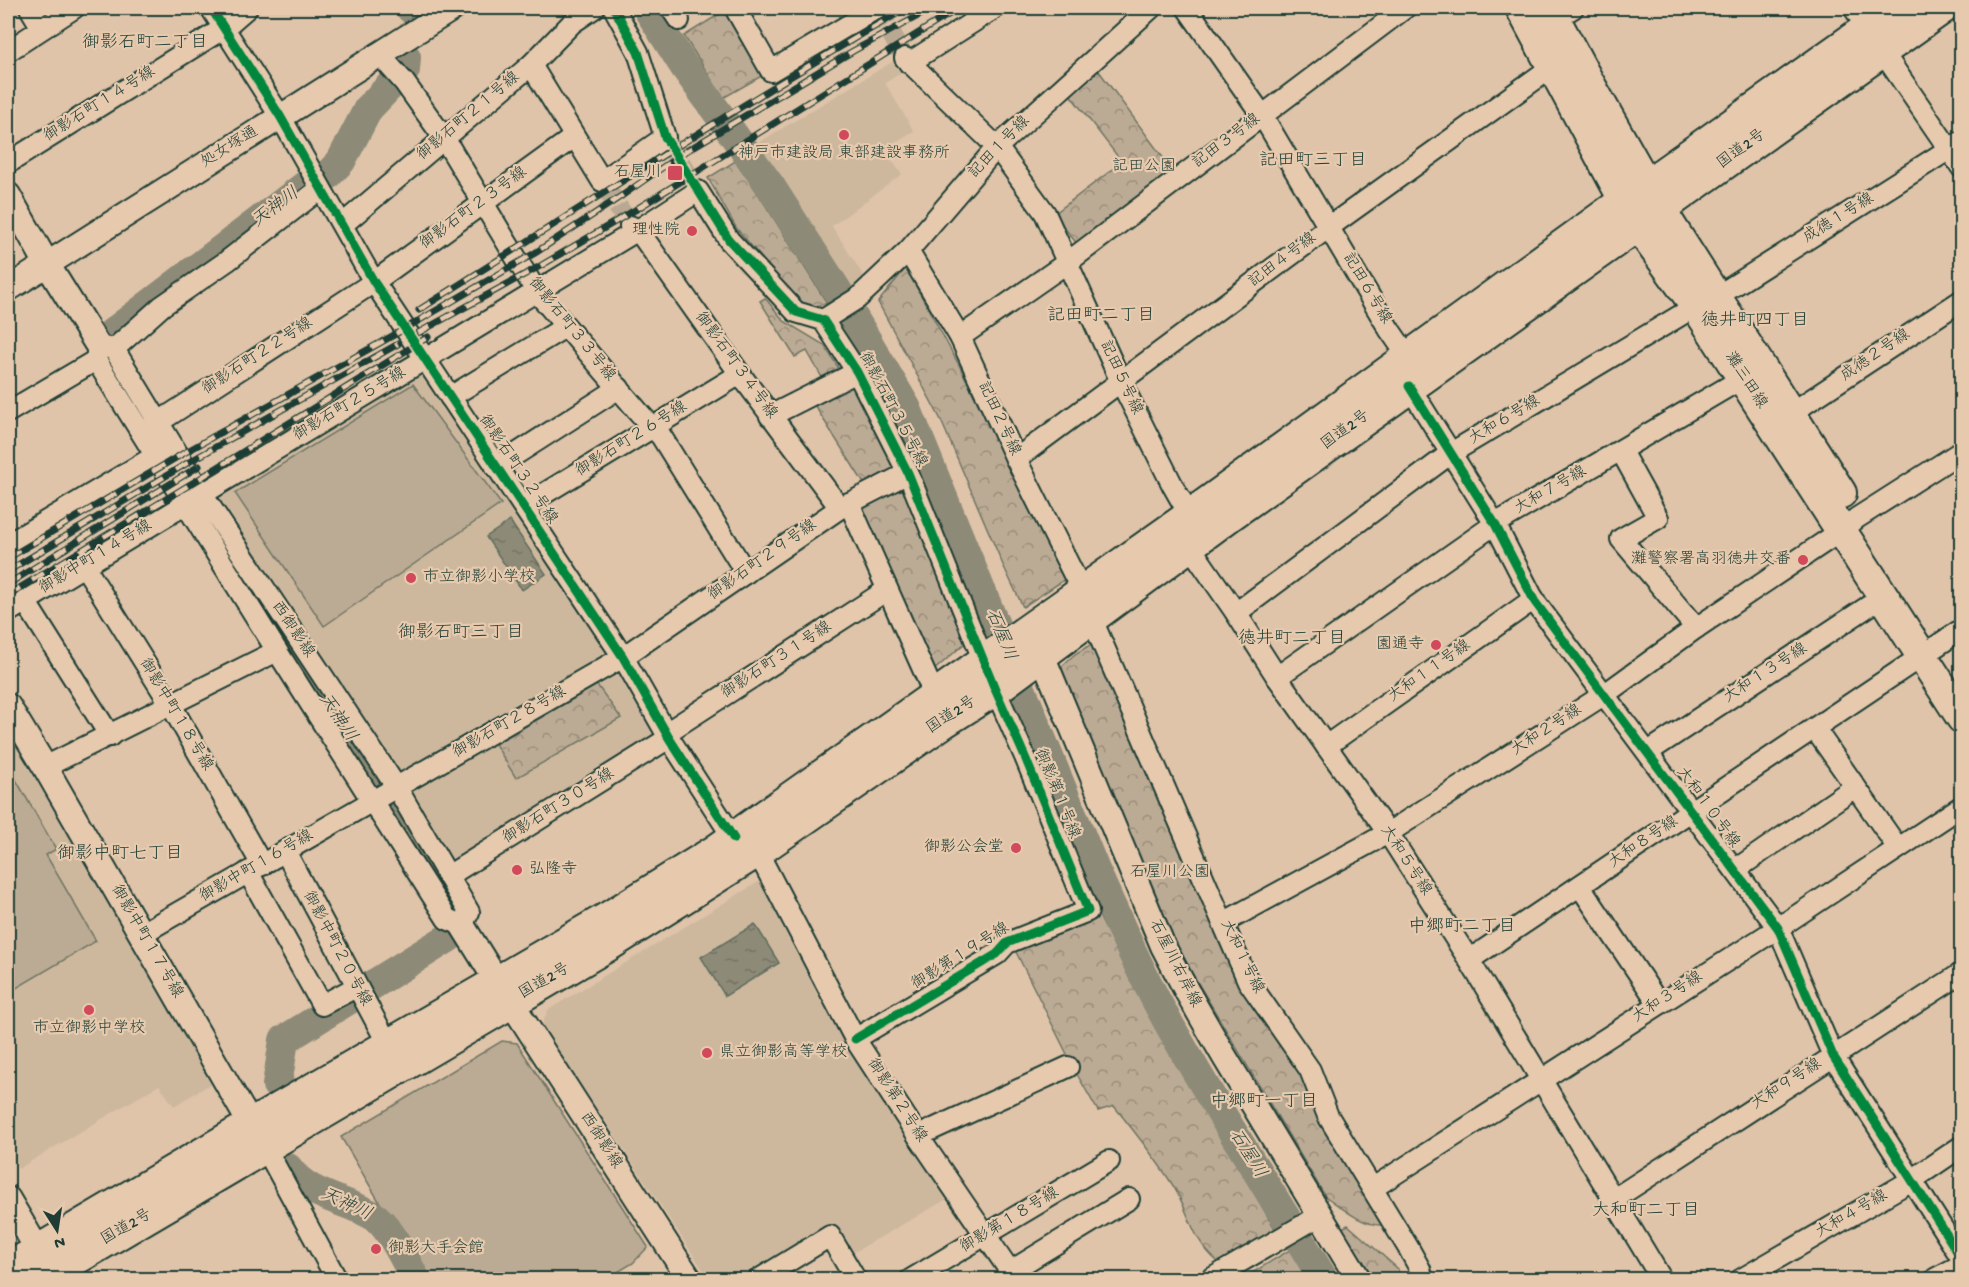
<svg xmlns="http://www.w3.org/2000/svg" width="1969" height="1287" font-family="'Gochi Hand','Klee One',sans-serif">
	<style>
		.built { fill: #cdb89e }
		.forest { fill: url(#forest-crowns); stroke: #6e7464; stroke-width: 1.5 }
		.pitch { fill: #bcab94; stroke: #6e7464; stroke-width: 1.5 }
		.water { fill: url(#water-ripples); stroke: #616c5c; stroke-width: 1.5 }
		.lines { fill: none; stroke-linecap: round; stroke-linejoin: round }
		.river { stroke: #8d8b77; stroke-width: 30 }
		.minor-tunnel { stroke: #b9a992; stroke-width: 20; stroke-dasharray: 20 10; stroke-linecap: butt }
		.minor-casing { stroke: #1f3d34; stroke-width: 24 }
		.tertiary-casing { stroke: #1f3d34; stroke-width: 28 }
		.primary-casing { stroke: #1f3d34; stroke-width: 34 }
		.trunk-casing { stroke: #1f3d34; stroke-width: 36 }
		.minor { stroke: #e7caae; stroke-width: 20 }
		.tertiary { stroke: #e7caae; stroke-width: 24 }
		.primary { stroke: #e7caae; stroke-width: 30 }
		.trunk { stroke: #e7caae; stroke-width: 32 }
		.rail-casing { stroke: #1f3d34; stroke-width: 7 }
		.rail { stroke: #e7caae; stroke-width: 4.5; stroke-dasharray: 14; stroke-linecap: butt }
		.cycleway-casing { stroke: #e7caae; stroke-width: 13 }
		.cycleway { stroke: #00873e; stroke-width: 9 }
		.poi-dot { fill: #d1495b; stroke: #e7caae; stroke-width: 2 }
		.labels { text-anchor: middle; dominant-baseline: central; stroke-width: 4.5; stroke-linejoin: round; paint-order: stroke }
		.street-label { font-size: 16px; fill: #1f3d34; stroke: #e7caae }
		.poi-label { font-size: 16px; fill: #1f3d34; stroke: #e7caae; text-anchor: end }
		.park-label { font-size: 16px; fill: #274239; stroke: #e7caae }
		.neighbourhood-label { font-size: 18px; fill: #1f3d34; stroke: #e7caae }
		.water-label { font-size: 18px; font-style: italic; fill: #2a453b; stroke: #e7caae }
	</style>
	<defs>
		<pattern id="forest-crowns" width="20" height="18" patternUnits="userSpaceOnUse" patternTransform="scale(1.5)"><rect width="20" height="18" fill="#bcab94"/><path d="M2 6a3 3 0 1 1 6 0M12 15a3 3 0 1 1 6 0" fill="none" stroke="#988c7a"/></pattern>
		<pattern id="water-ripples" width="26" height="14" patternUnits="userSpaceOnUse" patternTransform="scale(1.5)"><rect width="26" height="14" fill="#8d8b77"/><path d="M2 4q2-2 4 0t4 0M15 11q2-2 4 0t4 0" fill="none" stroke="#737362"/></pattern>
	</defs>
	<rect width="100%" height="100%" fill="#dfc4a9"/>
	<filter id="ink" filterUnits="userSpaceOnUse"><feTurbulence type="fractalNoise" baseFrequency=".0167" numOctaves="2"/><feDisplacementMap in="SourceGraphic" scale="12" xChannelSelector="R" yChannelSelector="G"/><feConvolveMatrix kernelMatrix="1 2 1 2 8 2 1 2 1" color-interpolation-filters="sRGB"/></filter>
	<g filter="url(#ink)">
		<g class="built">
			<polygon points="892,62 901,73 885,83 914,131 883,149 902,174 832,226 866,280 853,289 753,146"/>
			<polygon points="410,373 421,375 612,657 397,777 211,498"/>
			<polygon points="616,667 656,732 655,740 457,866 448,864 410,797 410,788"/>
			<polygon points="8,732 212,1083 174,1106 159,1085 18,1169 8,1150"/>
			<polygon points="760,881 821,1001 871,1081 949,1198 851,1254 836,1229 749,1279 709,1279 542,1025 548,1010"/>
		</g>
		<g class="forest">
			<polygon points="729,8 765,74 723,98 684,36"/>
			<polygon points="1096,67 1173,171 1077,244 1054,214 1122,162 1068,92"/>
			<polygon points="737,160 827,303 816,306 801,304 737,229 708,178"/>
			<polygon points="906,268 960,367 1064,580 1023,607 1003,565 940,418 878,302"/>
			<polygon points="765,298 784,321 824,345 841,372 824,381 807,351 795,357 760,301"/>
			<polygon points="848,385 855,387 896,471 865,485 813,403"/>
			<polygon points="907,490 965,643 932,672 860,521 864,507 895,491"/>
			<path d="M1095,642L1249,1002L1300,1069L1315,1110L1353,1174L1382,1217V1225C1362,1226 1341,1207 1325,1196L1186,963L1152,893L1061,667L1075,654Z"/>
			<polygon points="597,685 621,718 516,778 495,744"/>
			<path d="M1099,916L1152,1020L1277,1232L1218,1262C1190,1238 1190,1211 1172,1184C1155,1157 1134,1131 1114,1106L1098,1111L1078,1076L1015,950Z"/>
			<polygon points="1348,1225 1398,1269 1400,1279 1374,1279 1342,1228"/>
			<polygon points="1293,1248 1312,1279 1242,1279"/>
		</g>
		<g class="pitch">
			<polygon points="413,384 501,504 324,626 235,493"/>
			<polygon points="8,766 56,849 46,855 96,941 8,993"/>
			<polygon points="502,1041 517,1043 648,1247 633,1263 606,1279 425,1279 341,1137"/>
		</g>
		<g class="water">
			<polygon points="510,521 546,574 522,590 486,537"/>
			<polygon points="755,924 779,963 725,996 701,957"/>
		</g>
		<g class="lines">
			<g class="river">
				<path d="M647,8L684,66L771,187L842,298L906,407L1095,870C1115,914 1134,959 1157,1002C1208,1097 1268,1187 1324,1280"/>
				<polyline points="411,9 411,8"/>
				<polyline points="111,334 306,185 326,177 341,161 368,109 405,70 406,57"/>
				<polyline points="229,558 392,799 456,911"/>
				<polyline points="277,1085 284,1040 448,938"/>
				<path d="M288,1168C307,1196 344,1199 372,1215C390,1225 405,1261 416,1280"/>
			</g>
			<g class="minor-tunnel">
				<polyline points="877,8 905,58"/>
				<polyline points="665,137 698,191"/>
				<polyline points="602,181 630,226"/>
			</g>
			<g class="minor-casing">
				<g id="minor">
					<polyline points="30,8 42,28"/>
					<polyline points="211,8 280,116 374,282 623,657 669,738 734,839"/>
					<polyline points="671,8 679,20"/>
					<polyline points="735,8 771,71 877,8"/>
					<polyline points="1187,8 1262,115 1389,329 1409,358"/>
					<polyline points="1854,8 1882,51 1962,168"/>
					<polyline points="1555,19 1573,8"/>
					<polyline points="8,51 74,8"/>
					<polyline points="379,54 404,82 444,138 536,291 642,416 661,436 746,573"/>
					<polyline points="905,58 997,147 1045,213 1121,382 1172,484 1190,516"/>
					<polyline points="909,63 995,8"/>
					<polyline points="531,65 602,181 665,137 638,52 614,8"/>
					<polyline points="8,163 224,28 247,8"/>
					<polyline points="342,225 531,65 572,23 594,8"/>
					<polyline points="630,226 638,230 740,374 840,508"/>
					<polyline points="908,251 960,337 1016,459 1082,591"/>
					<polyline points="1716,297 1962,141"/>
					<polyline points="823,320 858,298 908,251 997,147 1151,8"/>
					<polyline points="960,337 1068,262 1405,8"/>
					<polygon points="98,346 114,349 202,494 397,788 469,912 462,925 447,919 277,651 96,360"/>
					<polyline points="114,349 162,306 227,261 320,189"/>
					<polyline points="1409,386 1495,524 1535,602 1778,928 1833,1056 1962,1259"/>
					<polyline points="450,397 565,327"/>
					<polyline points="8,412 96,360"/>
					<polyline points="1791,413 1962,300"/>
					<polyline points="770,416 857,372"/>
					<polyline points="148,429 374,282 574,137"/>
					<polyline points="1621,451 1658,518 1621,539 1696,628"/>
					<polyline points="1016,459 1329,227 1552,67"/>
					<polyline points="496,467 619,388"/>
					<polyline points="849,503 935,696"/>
					<polyline points="524,506 740,374"/>
					<polyline points="8,544 155,456"/>
					<polyline points="1189,545 1236,613 1277,677 1388,833 1469,960 1662,1280"/>
					<polyline points="85,567 171,705 262,865"/>
					<polyline points="25,601 110,736"/>
					<polyline points="8,612 638,230 698,191 729,240 796,312 823,320 857,372 908,473 995,689 1025,757 1088,911 1007,943 997,954 855,1039"/>
					<polyline points="1236,613 1451,453 1696,306"/>
					<polyline points="1091,617 1248,981 1310,1070 1328,1116 1409,1249 1420,1269 1423,1280"/>
					<polyline points="1277,677 1495,524 1743,378"/>
					<polyline points="1815,729 1898,848"/>
					<polyline points="666,733 887,590"/>
					<polyline points="1326,746 1534,599"/>
					<polyline points="1648,752 1884,596"/>
					<polyline points="45,767 277,651"/>
					<polyline points="285,851 389,1046"/>
					<polyline points="757,851 855,1039 918,1136 1016,1280"/>
					<polyline points="1735,870 1855,787"/>
					<polyline points="248,872 322,1005 356,987"/>
					<polyline points="448,876 669,738"/>
					<polyline points="1580,886 1659,1004"/>
					<polyline points="1223,923 1388,833 1605,694 1696,628 1841,531 1857,518 1962,451"/>
					<polyline points="141,934 623,657 840,508 908,473"/>
					<polyline points="1469,960 1962,629"/>
					<polyline points="918,1136 1068,1067"/>
					<polyline points="265,1147 337,1280"/>
					<polyline points="1373,1188 1778,928 1962,806"/>
					<polyline points="1614,1199 1962,973"/>
					<polyline points="1011,1271 1129,1199"/>
					<polyline points="758,1280 830,1236 856,1280"/>
					<polyline points="910,1280 1109,1161"/>
					<polyline points="1209,1280 1319,1216"/>
					<polyline points="1740,1280 1912,1180 1962,1146"/>
				</g>
			</g>
			<g class="tertiary-casing">
				<g id="tertiary">
					<polyline points="8,195 47,264 98,346"/>
					<polyline points="8,289 453,8"/>
					<polyline points="1030,642 1042,655 1163,946 1186,990 1224,1056 1359,1280"/>
					<polyline points="8,706 45,767 259,1139"/>
					<polyline points="462,925 498,983"/>
					<polyline points="511,1002 690,1280"/>
					<polyline points="8,1199 46,1264"/>
					<polyline points="1937,1280 1962,1267"/>
				</g>
			</g>
			<g class="primary-casing">
				<g id="primary">
					<polyline points="1521,8 1638,226 1696,306 1962,718"/>
					<polyline points="1549,8 1588,81 1660,209 1841,493"/>
				</g>
			</g>
			<g class="trunk-casing">
				<g id="trunk">
					<polyline points="8,1269 250,1126 610,917 716,851 1190,516 1625,201 1897,8"/>
					<polyline points="39,1280 611,943 757,851 943,722 995,689 1231,514 1942,8"/>
				</g>
			</g>
			<use href="#minor" class="minor"/>
			<use href="#tertiary" class="tertiary"/>
			<use href="#primary" class="primary"/>
			<use href="#trunk" class="trunk"/>
			<g class="rail-casing">
				<g id="rail">
					<path d="M419,310C581,208 741,103 907,8"/>
					<polyline points="418,333 542,265 635,210 959,8"/>
					<polyline points="8,558 184,453 394,335 535,253 623,195 683,153 853,51 933,8"/>
					<polyline points="8,571 189,462 398,344"/>
					<polyline points="8,584 199,466"/>
					<polyline points="8,595 199,479 428,337"/>
				</g>
			</g>
			<use href="#rail" class="rail"/>
			<g class="cycleway-casing">
				<g id="cycleway">
					<polyline points="211,8 280,116 374,282 623,657 669,738 734,839"/>
					<polyline points="614,8 638,52 665,137 729,240 796,312 823,320 857,372 908,473 995,689 1025,757 1088,911 1007,943 997,954 855,1039"/>
					<polyline points="1409,386 1495,524 1535,602 1778,928 1833,1056 1962,1259"/>
				</g>
			</g>
			<use href="#cycleway" class="cycleway"/>
		</g>
	</g>
	<g class="poi-dot">
		<circle cx="844" cy="135" r="6"/>
		<rect x="667" y="165" width="16" height="16" rx="3"/>
		<circle cx="692" cy="231" r="6"/>
		<circle cx="1803" cy="560" r="6"/>
		<circle cx="411" cy="578" r="6"/>
		<circle cx="1436" cy="645" r="6"/>
		<circle cx="1016" cy="848" r="6"/>
		<circle cx="517" cy="870" r="6"/>
		<circle cx="89" cy="1010" r="6"/>
		<circle cx="707" cy="1053" r="6"/>
		<circle cx="376" cy="1249" r="6"/>
	</g>
	<g class="labels">
		<g class="street-label">
			<text transform="translate(100 105) rotate(-32)">御影石町１４号線</text>
			<text transform="translate(469 117) rotate(-40)">御影石町２１号線</text>
			<text transform="translate(1227 142) rotate(-37)">記田３号線</text>
			<text transform="translate(230 148) rotate(-32)">処女塚通</text>
			<text transform="translate(1000 148) rotate(-46)">記田１号線</text>
			<text transform="translate(1742 150) rotate(-36)">国道2号</text>
			<text transform="translate(474 209) rotate(-36)">御影石町２３号線</text>
			<text transform="translate(1839 219) rotate(-32)">成徳１号線</text>
			<text transform="translate(1283 261) rotate(-37)">記田４号線</text>
			<text transform="translate(1366 289) rotate(59)">記田６号線</text>
			<text transform="translate(571 330) rotate(51)">御影石町３３号線</text>
			<text transform="translate(1876 356) rotate(-34)">成徳２号線</text>
			<text transform="translate(258 357) rotate(-33)">御影石町２２号線</text>
			<text transform="translate(735 366) rotate(54)">御影石町３４号線</text>
			<text transform="translate(1120 378) rotate(65)">記田５号線</text>
			<text transform="translate(1745 381) rotate(57)">灘三田線</text>
			<text transform="translate(350 405) rotate(-31)">御影石町２５号線</text>
			<text transform="translate(892 410) rotate(62)">御影石町３５号線</text>
			<text transform="translate(998 419) rotate(65)">記田２号線</text>
			<text transform="translate(1505 421) rotate(-31)">大和６号線</text>
			<text transform="translate(1346 431) rotate(-36)">国道2号</text>
			<text transform="translate(632 440) rotate(-32)">御影石町２６号線</text>
			<text transform="translate(517 470) rotate(56)">御影石町３２号線</text>
			<text transform="translate(1551 491) rotate(-30)">大和７号線</text>
			<text transform="translate(96 558) rotate(-31)">御影中町１４号線</text>
			<text transform="translate(763 561) rotate(-35)">御影石町２９号線</text>
			<text transform="translate(292 630) rotate(56)">西御影線</text>
			<text transform="translate(777 661) rotate(-33)">御影石町３１号線</text>
			<text transform="translate(1430 672) rotate(-35)">大和１１号線</text>
			<text transform="translate(1766 674) rotate(-33)">大和１３号線</text>
			<text transform="translate(175 715) rotate(59)">御影中町１８号線</text>
			<text transform="translate(952 716) rotate(-33)">国道2号</text>
			<text transform="translate(510 723) rotate(-30)">御影石町２８号線</text>
			<text transform="translate(1547 731) rotate(-33)">大和２号線</text>
			<text transform="translate(1056 794) rotate(68)">御影第１号線</text>
			<text transform="translate(559 807) rotate(-32)">御影石町３０号線</text>
			<text transform="translate(1707 808) rotate(54)">大和１０号線</text>
			<text transform="translate(1644 843) rotate(-34)">大和８号線</text>
			<text transform="translate(1405 861) rotate(57)">大和５号線</text>
			<text transform="translate(257 867) rotate(-30)">御影中町１６号線</text>
			<text transform="translate(146 942) rotate(60)">御影中町１７号線</text>
			<text transform="translate(336 949) rotate(62)">御影中町２０号線</text>
			<text transform="translate(961 957) rotate(-32)">御影第１９号線</text>
			<text transform="translate(1241 957) rotate(64)">大和１号線</text>
			<text transform="translate(1174 964) rotate(63)">石屋川右岸線</text>
			<text transform="translate(545 982) rotate(-30)">国道2号</text>
			<text transform="translate(1668 998) rotate(-33)">大和３号線</text>
			<text transform="translate(1787 1085) rotate(-33)">大和９号線</text>
			<text transform="translate(896 1101) rotate(57)">御影第２号線</text>
			<text transform="translate(600 1141) rotate(57)">西御影線</text>
			<text transform="translate(1852 1215) rotate(-30)">大和４号線</text>
			<text transform="translate(1010 1221) rotate(-31)">御影第１８号線</text>
			<text transform="translate(127 1228) rotate(-30)">国道2号</text>
		</g>
		<g class="poi-label">
			<text x="844" y="154" text-anchor="middle">神戸市建設局 東部建設事務所</text>
			<text x="662" y="173">石屋川</text>
			<text x="680" y="231">理性院</text>
			<text x="1791" y="560">灘警察署高羽徳井交番</text>
			<text x="423" y="578" text-anchor="start">市立御影小学校</text>
			<text x="1424" y="645">園通寺</text>
			<text x="1004" y="848">御影公会堂</text>
			<text x="529" y="870" text-anchor="start">弘隆寺</text>
			<text x="89" y="1029" text-anchor="middle">市立御影中学校</text>
			<text x="719" y="1053" text-anchor="start">県立御影高等学校</text>
			<text x="388" y="1249" text-anchor="start">御影大手会館</text>
		</g>
		<g class="park-label">
			<text x="1144" y="167">記田公園</text>
			<text x="1170" y="873">石屋川公園</text>
		</g>
		<g class="neighbourhood-label">
			<text x="145" y="43">御影石町二丁目</text>
			<text x="1313" y="161">記田町三丁目</text>
			<text x="1101" y="316">記田町二丁目</text>
			<text x="1755" y="321">徳井町四丁目</text>
			<text x="461" y="633">御影石町三丁目</text>
			<text x="1292" y="639">徳井町二丁目</text>
			<text x="120" y="854">御影中町七丁目</text>
			<text x="1462" y="927">中郷町二丁目</text>
			<text x="1264" y="1102">中郷町一丁目</text>
			<text x="1646" y="1211">大和町二丁目</text>
		</g>
		<g class="water-label">
			<text transform="translate(276 208) rotate(-37)">天神川</text>
			<text transform="translate(1000 635) rotate(68)">石屋川</text>
			<text transform="translate(337 718) rotate(56)">天神川</text>
			<text transform="translate(1247 1154) rotate(58)">石屋川</text>
			<text transform="translate(346 1205) rotate(25)">天神川</text>
		</g>
	</g>
	<rect width="1969" height="1287" fill="none" stroke="#e7caae" stroke-width="30"/>
	<rect x="15" y="15" width="1939" height="1257" fill="none" stroke="#1f3d34" stroke-width="2" filter="url(#ink)"/>
	<g transform="translate(57 1230) rotate(168)" stroke="#e7caae" stroke-width="4.5" paint-order="stroke">
	<path d="M0-4.5L10 22L0 15L-10 22Z" fill="#1f3d34"/>
	<text y="-9" font-size="16" font-weight="bold" text-anchor="middle" fill="#1f3d34">N</text>
	</g>
</svg>
